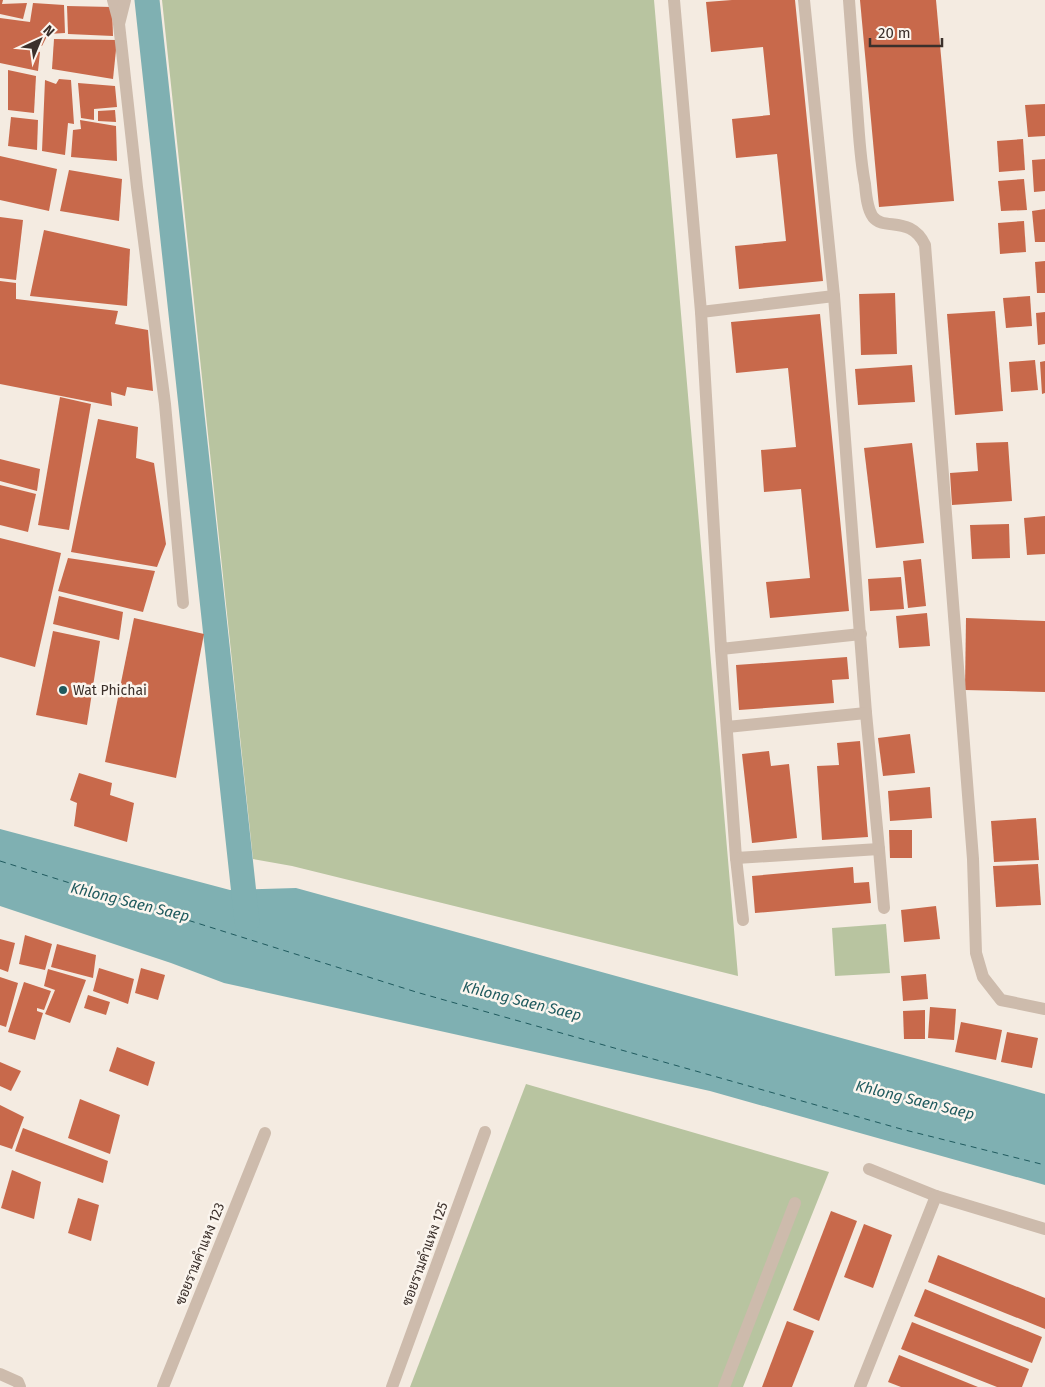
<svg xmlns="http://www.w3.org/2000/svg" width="1045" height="1387" font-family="'Fira Sans',Sarabun,sans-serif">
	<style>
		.green { fill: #b8c4a0 }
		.water { fill: #7fb0b2 }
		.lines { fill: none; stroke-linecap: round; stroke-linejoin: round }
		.canal { stroke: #7fb0b2; stroke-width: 25 }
		.ferry { stroke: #1f5a5e; stroke-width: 1; stroke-dasharray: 6 5; stroke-linecap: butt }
		.building { fill: #c8694b }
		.minor { stroke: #cdbbac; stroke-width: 12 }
		.poi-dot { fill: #1f5a5e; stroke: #fbf5ee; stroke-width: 2 }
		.labels { text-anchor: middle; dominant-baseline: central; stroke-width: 5; stroke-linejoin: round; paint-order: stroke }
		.poi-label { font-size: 14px; fill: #3b302b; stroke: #fbf5ee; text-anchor: start }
		.street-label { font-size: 14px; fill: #3b302b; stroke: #fbf5ee }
		.water-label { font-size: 15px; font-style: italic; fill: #1f5a5e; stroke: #fbf5ee }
	</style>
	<rect width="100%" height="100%" fill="#f4ebe1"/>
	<g class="green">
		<polygon points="162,0 654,0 738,976 292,866 253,859"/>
		<polygon points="886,924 890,973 835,976 832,928"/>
		<polygon points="526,1084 829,1172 743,1387 410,1387"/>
	</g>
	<polygon class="water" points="0,829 230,890 296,888 1045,1094 1045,1185 710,1091 224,983 171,963 0,906"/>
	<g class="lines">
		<polyline class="canal" points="147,0 247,922"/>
		<polyline class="ferry" points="0,861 416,992 901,1129 1045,1165"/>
	</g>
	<g class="building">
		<polygon points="0,0 3,0 2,4 27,3 23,19 0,14"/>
		<polygon points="732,0 795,0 823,281 739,289 735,246 786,241 777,154 736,158 732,119 770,115 763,47 711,52 706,2"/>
		<polygon points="860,0 936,0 954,201 879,207"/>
		<polygon points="33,3 64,5 65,33 48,34 42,46 32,42 27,47 40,52 38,71 0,63 0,18 30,22"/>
		<polygon points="67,6 112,7 113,36 68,34"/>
		<polygon points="54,39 117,40 113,79 52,69"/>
		<polygon points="8,70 36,76 34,113 8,110"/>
		<polygon points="59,79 71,80 74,124 68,123 65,155 42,151 45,80 56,84"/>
		<polygon points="78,83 115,86 117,107 94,109 94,120 81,118"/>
		<polygon points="1045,104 1045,136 1028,137 1025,105"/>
		<polygon points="115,110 116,122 98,121 98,111"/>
		<polygon points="11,117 38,120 37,150 8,146"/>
		<polygon points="80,120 116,126 117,161 71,157 73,130 81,129"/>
		<polygon points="1023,139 1025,170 999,172 997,141"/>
		<polygon points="0,156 57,169 49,211 0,200"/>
		<polygon points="1045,159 1045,191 1034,192 1032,160"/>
		<polygon points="69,170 122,179 119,221 60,211"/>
		<polygon points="1024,179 1027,210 1001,211 998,181"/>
		<polygon points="1045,209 1045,242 1035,242 1032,211"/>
		<polygon points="0,217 23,220 16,280 0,278"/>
		<polygon points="1024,221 1026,252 1000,254 998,223"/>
		<polygon points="44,230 130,249 127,306 30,296"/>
		<polygon points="1045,261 1045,293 1037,293 1035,262"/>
		<polygon points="0,281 16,283 16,299 118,311 115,324 148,330 153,391 127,387 125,396 111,392 112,406 0,384"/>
		<polygon points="895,293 897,354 861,355 859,294"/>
		<polygon points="1030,296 1032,326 1006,328 1003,298"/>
		<polygon points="995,311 1003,411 955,415 947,314"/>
		<polygon points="1045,312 1045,344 1038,345 1036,313"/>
		<polygon points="820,314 849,611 770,618 766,582 810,578 801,489 764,492 761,450 796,447 788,368 736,373 731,322"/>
		<polygon points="1035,360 1038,390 1011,392 1009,362"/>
		<polygon points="1045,361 1045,393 1042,394 1040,362"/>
		<polygon points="912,365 915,402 858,405 855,369"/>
		<polygon points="60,397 91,404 69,530 38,525"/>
		<polygon points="98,419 138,427 136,458 154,463 166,544 157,567 71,552"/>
		<polygon points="1008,442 1012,501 952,505 950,473 978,471 976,443"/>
		<polygon points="912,443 924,543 876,548 864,448"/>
		<polygon points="0,459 40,469 37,491 0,481"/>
		<polygon points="0,485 36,494 28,532 0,525"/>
		<polygon points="1045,516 1045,554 1027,555 1024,518"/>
		<polygon points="1009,524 1010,558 972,559 970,525"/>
		<polygon points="0,538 61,553 35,667 0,657"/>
		<polygon points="68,558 155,571 143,612 58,591"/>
		<polygon points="921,559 926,606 908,608 903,561"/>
		<polygon points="901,577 904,609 870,611 868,579"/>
		<polygon points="59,596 123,612 119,640 53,624"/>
		<polygon points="927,613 930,646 899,648 896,616"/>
		<polygon points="134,618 204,634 176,778 105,762"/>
		<polygon points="966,618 1045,621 1045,692 965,690"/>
		<polygon points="53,631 100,641 87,725 36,715"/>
		<polygon points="847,657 849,679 832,680 834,703 739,710 736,665"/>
		<polygon points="910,734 915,773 883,776 878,738"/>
		<polygon points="860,741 868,837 822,840 817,766 839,765 837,743"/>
		<polygon points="769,751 771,766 789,764 797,838 752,843 742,754"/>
		<polygon points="79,773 112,783 110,795 134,803 127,842 74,826 77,803 70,800"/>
		<polygon points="930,787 932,818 890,821 888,791"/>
		<polygon points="1036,818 1039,860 994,862 991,821"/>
		<polygon points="889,830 912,830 912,858 890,858"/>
		<polygon points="1038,864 1041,905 996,907 993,866"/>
		<polygon points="853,867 854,883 869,882 871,903 755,913 752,876"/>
		<polygon points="936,906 940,939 904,942 901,910"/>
		<polygon points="25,935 52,944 45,970 19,964"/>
		<polygon points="0,939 15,943 8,972 0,969"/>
		<polygon points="57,944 96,955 93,978 51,967"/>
		<polygon points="99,968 134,979 128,1004 93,991"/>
		<polygon points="141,968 165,975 158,1000 135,993"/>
		<polygon points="48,969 86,980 70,1023 45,1014 55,990 44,986"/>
		<polygon points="926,974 928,999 903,1001 901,976"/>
		<polygon points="0,977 18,983 6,1027 0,1025"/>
		<polygon points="24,982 51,991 44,1010 37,1008 37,1011 43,1013 35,1040 8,1032"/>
		<polygon points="88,995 110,1002 106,1015 84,1008"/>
		<polygon points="930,1007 956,1009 954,1040 928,1038"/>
		<polygon points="925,1010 925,1039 904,1039 903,1011"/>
		<polygon points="961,1022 1002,1030 996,1060 955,1052"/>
		<polygon points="1007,1032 1038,1038 1032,1068 1001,1062"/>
		<polygon points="117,1047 155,1062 148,1086 109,1071"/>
		<polygon points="0,1062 21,1071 11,1091 0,1086"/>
		<polygon points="80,1099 120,1115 110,1154 68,1138"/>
		<polygon points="0,1105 24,1117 12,1149 0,1145"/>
		<polygon points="23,1128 108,1161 103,1183 15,1151"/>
		<polygon points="12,1170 41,1182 34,1219 1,1208"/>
		<polygon points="78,1198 99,1205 91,1241 68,1233"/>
		<polygon points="831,1211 857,1221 819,1321 793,1310"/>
		<polygon points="864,1224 892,1235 873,1288 844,1277"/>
		<polygon points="938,1255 1045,1298 1045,1329 928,1282"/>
		<polygon points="925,1289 1042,1337 1032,1363 914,1316"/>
		<polygon points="787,1321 814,1331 792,1387 762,1387"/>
		<polygon points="912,1322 1029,1369 1022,1387 997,1387 901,1349"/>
		<polygon points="899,1355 978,1387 901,1387 888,1382"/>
	</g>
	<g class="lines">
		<g class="minor">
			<polyline points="113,0 119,22"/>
			<polyline points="125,0 119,24 137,187 165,404 183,603"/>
			<polyline points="674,0 701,312 721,649 861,634"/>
			<polyline points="804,0 834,296 866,713 879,849 884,908"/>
			<path d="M849,0C852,36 854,72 857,108C859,133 860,159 865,184C866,194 867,209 873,217C884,231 911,215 925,245L973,859L976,953L983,977L1001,1000L1045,1009"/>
			<polyline points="701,312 834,296"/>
			<polyline points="721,649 736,858 879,849"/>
			<polyline points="727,727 866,713"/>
			<polyline points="736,858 743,920"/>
			<polyline points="869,1169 936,1196 1045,1229"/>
			<polyline points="0,1374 18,1382 20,1387"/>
			<polyline points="163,1387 265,1133"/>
			<polyline points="392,1387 485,1132"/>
			<polyline points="724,1387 795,1203"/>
			<polyline points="860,1387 936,1196"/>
		</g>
	</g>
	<circle class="poi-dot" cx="63" cy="690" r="5"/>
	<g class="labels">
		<g class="poi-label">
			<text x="73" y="690">Wat Phichai</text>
		</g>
		<g class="street-label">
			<text transform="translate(200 1254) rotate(-68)">ซอยรามคำแหง 123</text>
			<text transform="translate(425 1254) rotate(-70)">ซอยรามคำแหง 125</text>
		</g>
		<g class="water-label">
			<text transform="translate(130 902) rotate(14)">Khlong Saen Saep</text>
			<text transform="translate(522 1001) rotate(14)">Khlong Saen Saep</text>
			<text transform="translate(915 1100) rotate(14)">Khlong Saen Saep</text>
		</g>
	</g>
	<g transform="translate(40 40) rotate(44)" stroke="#fbf5ee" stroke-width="4" paint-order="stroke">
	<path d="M0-4L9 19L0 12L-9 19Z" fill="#3b302b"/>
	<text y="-8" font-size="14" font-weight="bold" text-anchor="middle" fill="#3b302b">N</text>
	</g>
	<path d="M870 38v8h72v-8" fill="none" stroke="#3b302b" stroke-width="2.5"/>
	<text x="878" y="38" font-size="15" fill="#3b302b" stroke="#fbf5ee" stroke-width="4" paint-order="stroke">20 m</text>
</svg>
